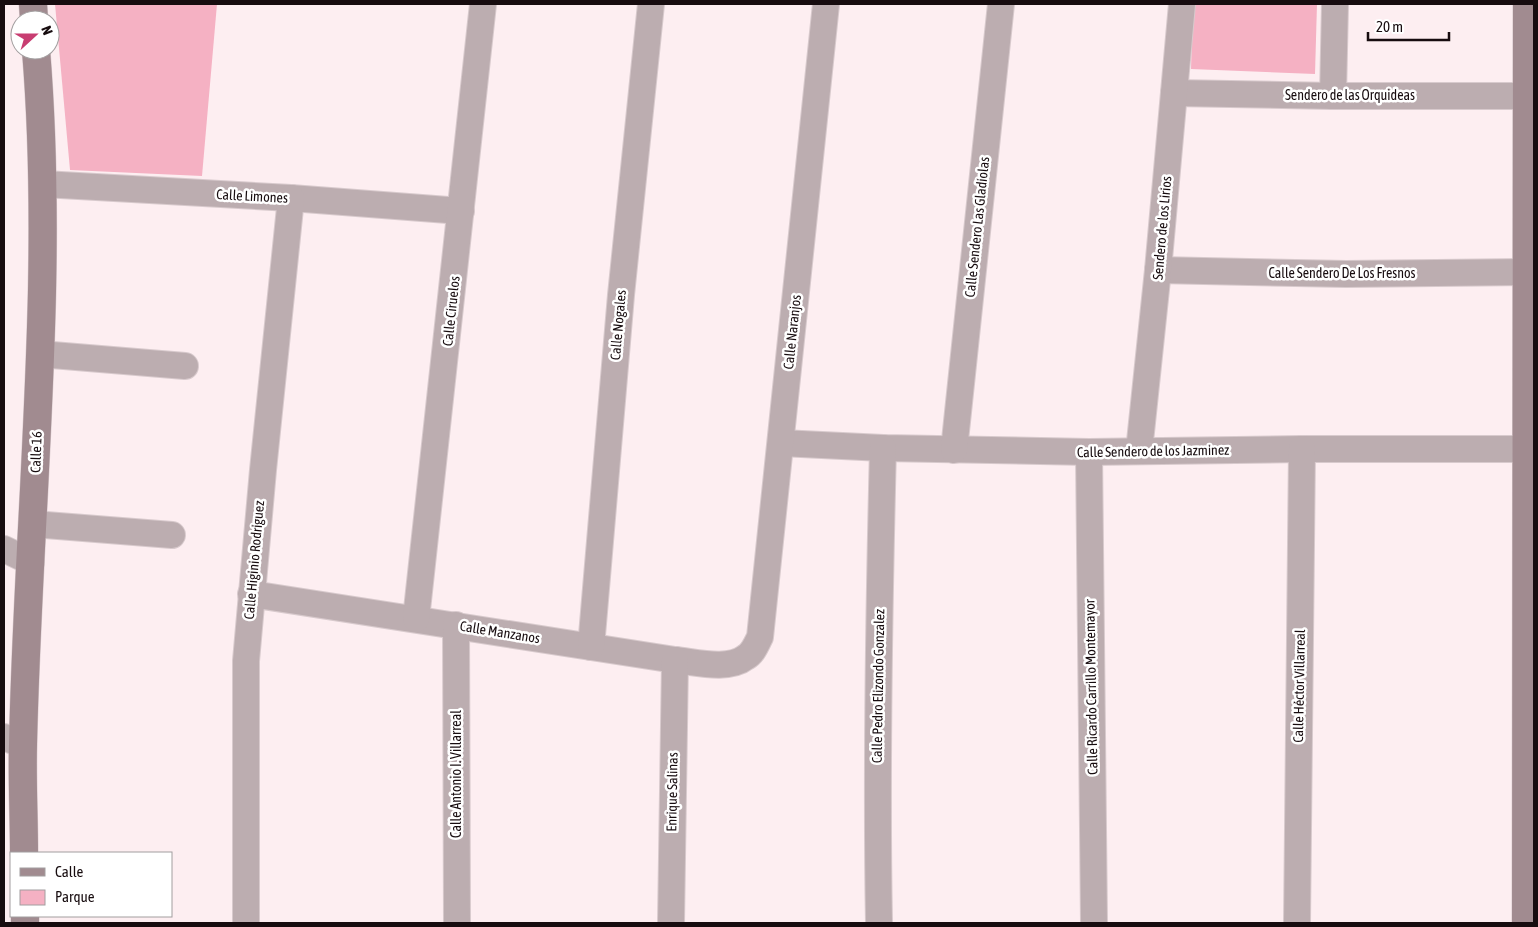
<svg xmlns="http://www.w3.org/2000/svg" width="1538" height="927" font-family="'Asap Condensed',sans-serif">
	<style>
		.green { fill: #f5b1c3 }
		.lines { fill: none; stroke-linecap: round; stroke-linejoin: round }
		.street-casing { stroke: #d8cacd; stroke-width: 28 }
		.secondary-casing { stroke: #d8cacd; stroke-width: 29 }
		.street { stroke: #bcadb0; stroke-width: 26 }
		.secondary { stroke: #a18b90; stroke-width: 28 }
		.labels { text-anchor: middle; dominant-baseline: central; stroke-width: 5; stroke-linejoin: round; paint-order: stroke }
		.street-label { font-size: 14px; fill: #170c0f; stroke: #fff }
	</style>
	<rect width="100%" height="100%" fill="#fdeef1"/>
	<g class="green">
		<polygon points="55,4 217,4 202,176 70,170"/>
		<polygon points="1193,4 1317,4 1315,74 1191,69"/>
	</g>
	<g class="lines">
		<g class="street-casing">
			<g id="street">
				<polyline points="1174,93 1333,96 1527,96"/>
				<polyline points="1333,96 1335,4"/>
				<polyline points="43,184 291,198 461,211"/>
				<polyline points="1158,270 1346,274 1526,272"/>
				<polyline points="40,354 185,366"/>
				<polyline points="781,443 883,448 1089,452 1302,449 1525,449"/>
				<polyline points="954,450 1001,4"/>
				<polyline points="1139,451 1158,270 1182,4"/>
				<polyline points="1089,452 1094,923"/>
				<polyline points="33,524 172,535"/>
				<polyline points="4,549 31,562"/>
				<path d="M251,594L675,660C696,662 728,671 746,657C753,653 756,645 760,637L826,4"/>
				<polyline points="416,619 483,4"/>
				<polyline points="456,625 457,923"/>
				<polyline points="591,647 621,295 651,4"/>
				<polyline points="4,737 23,745"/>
				<polyline points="246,923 246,661 263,470 291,198"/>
				<polyline points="671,923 675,660"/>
				<path d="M879,923C876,765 879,607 883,448"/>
				<polyline points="1297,923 1302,449"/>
			</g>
		</g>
		<g class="secondary-casing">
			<g id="secondary">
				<polyline points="33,4 34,20"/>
				<path d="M24,853C24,817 22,780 23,744C28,513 55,281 36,50"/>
				<polyline points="25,916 25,923"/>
				<polyline points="1526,923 1527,4"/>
			</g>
		</g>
		<use href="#street" class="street"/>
		<use href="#secondary" class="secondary"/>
	</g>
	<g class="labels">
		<g class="street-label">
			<text x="1350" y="95">Sendero de las Orquideas</text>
			<text transform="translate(252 196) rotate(3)">Calle Limones</text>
			<text transform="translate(977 227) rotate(-84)">Calle Sendero Las Gladiolas</text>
			<text transform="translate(1162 228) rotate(-85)">Sendero de los Lirios</text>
			<text x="1342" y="273">Calle Sendero De Los Fresnos</text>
			<text transform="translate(451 311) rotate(-84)">Calle Ciruelos</text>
			<text transform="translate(618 325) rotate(-85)">Calle Nogales</text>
			<text transform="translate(792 332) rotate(-84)">Calle Naranjos</text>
			<text transform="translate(1153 451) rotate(-1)">Calle Sendero de los Jazminez</text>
			<text transform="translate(36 452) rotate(-88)">Calle 16</text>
			<text transform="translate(254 560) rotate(-85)">Calle Higinio Rodriguez</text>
			<text transform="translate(500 632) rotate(9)">Calle Manzanos</text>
			<text transform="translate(878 686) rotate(-89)">Calle Pedro Elizondo Gonzalez</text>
			<text transform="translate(1299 686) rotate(-89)">Calle Héctor Villarreal</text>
			<text transform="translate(1091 687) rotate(-91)">Calle Ricardo Carrillo Montemayor</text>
			<text transform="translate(456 774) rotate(-90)">Calle Antonio I. Villarreal</text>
			<text transform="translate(672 792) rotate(-89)">Enrique Salinas</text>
		</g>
	</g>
	<rect width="1538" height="927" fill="none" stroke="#170c0f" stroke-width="10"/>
	<rect x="10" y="852" width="162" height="65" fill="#ffffff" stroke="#a29e9f"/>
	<rect x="20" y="868" width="25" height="8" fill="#a18b90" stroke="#a29e9f"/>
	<text x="55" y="877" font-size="15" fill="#170c0f">Calle</text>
	<rect x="20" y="890" width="25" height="15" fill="#f5b1c3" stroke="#a29e9f"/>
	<text x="55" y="902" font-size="15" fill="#170c0f">Parque</text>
	<g transform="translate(35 35) rotate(69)"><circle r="24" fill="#ffffff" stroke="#a29e9f"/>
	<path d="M0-4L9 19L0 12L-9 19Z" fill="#c83d71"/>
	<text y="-8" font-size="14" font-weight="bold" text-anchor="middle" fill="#170c0f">N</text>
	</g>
	<path d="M1368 32v8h81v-8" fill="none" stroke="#170c0f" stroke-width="2.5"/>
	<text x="1376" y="32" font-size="15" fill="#170c0f" stroke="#ffffff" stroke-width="4" paint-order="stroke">20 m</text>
</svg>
